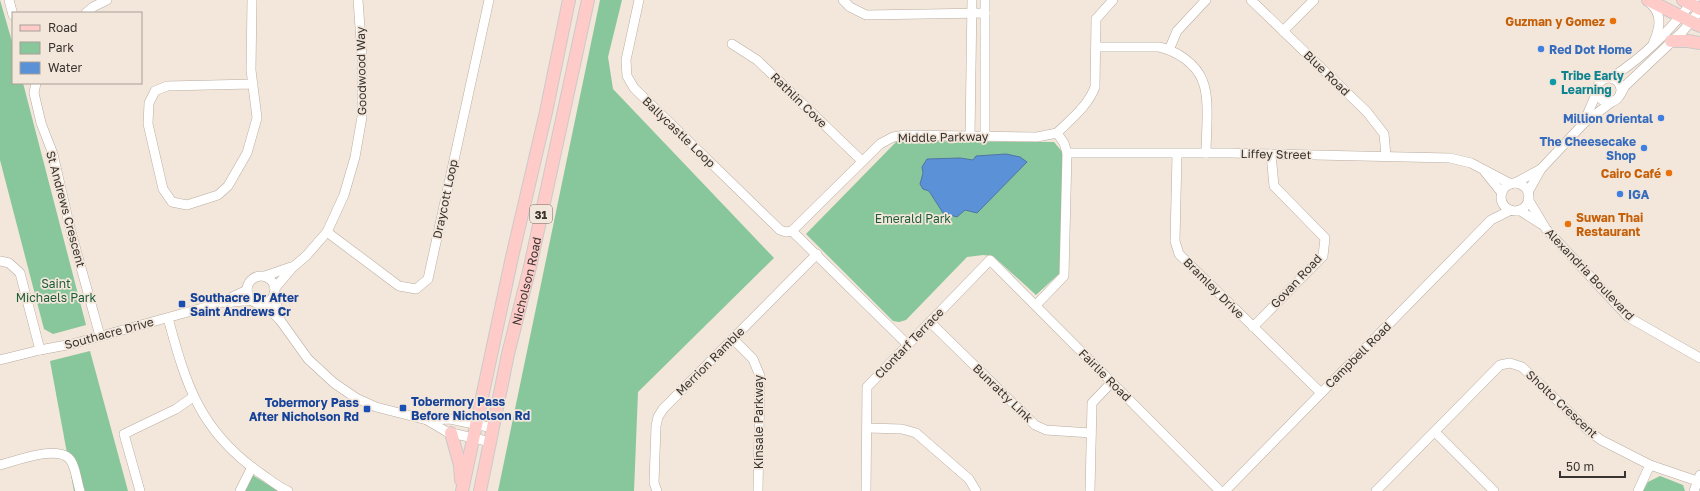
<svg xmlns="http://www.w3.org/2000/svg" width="1700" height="491" font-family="'Golos Text',sans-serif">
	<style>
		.green { fill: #88c69b }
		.water { fill: #5b91d7; stroke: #5175a5 }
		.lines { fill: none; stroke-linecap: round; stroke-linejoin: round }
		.minor-casing { stroke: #b9ada1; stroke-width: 10 }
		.major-casing { stroke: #cccac9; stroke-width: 14 }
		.minor { stroke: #fff; stroke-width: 9 }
		.major { stroke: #fecbc9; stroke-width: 12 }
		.food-dot { fill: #e8710a; stroke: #f3e6da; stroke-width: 1.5 }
		.shop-dot { fill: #3f7fe0; stroke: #f3e6da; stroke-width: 1.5 }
		.culture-dot { fill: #0f9aa8; stroke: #f3e6da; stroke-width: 1.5 }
		.transit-dot { fill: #1a4fb4; stroke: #f3e6da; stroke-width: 1.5 }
		.labels { text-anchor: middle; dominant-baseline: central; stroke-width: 3.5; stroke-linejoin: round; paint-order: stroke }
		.shield { fill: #f3e6da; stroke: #716962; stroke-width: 1 }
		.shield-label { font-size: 11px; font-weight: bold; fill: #39342f }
		.food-label { font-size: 12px; font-weight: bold; fill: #c56008; stroke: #f3e6da; text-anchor: end }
		.shop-label { font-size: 12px; font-weight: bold; fill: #366cbe; stroke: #f3e6da; text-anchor: start }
		.street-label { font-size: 12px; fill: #39342f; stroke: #f3e6da }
		.culture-label { font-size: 12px; font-weight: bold; fill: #0d838f; stroke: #f3e6da; text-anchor: start }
		.park-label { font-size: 12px; fill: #1d5d38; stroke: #f3e6da }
		.transit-label { font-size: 12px; font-weight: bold; fill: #164399; stroke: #f3e6da; text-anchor: start }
	</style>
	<rect width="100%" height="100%" fill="#f3e6da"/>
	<g class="green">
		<polygon points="0,0 13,45 13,83 23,83 86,325 53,334 44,329 0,160"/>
		<polygon points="600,0 622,0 608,57 613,89 774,258 638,392 634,491 498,491"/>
		<polygon points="897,141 1054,142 1064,154 1060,273 1036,295 993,256 983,255 967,257 906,320 899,322 893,321 806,234"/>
		<polygon points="90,351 128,491 74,491 50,361"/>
		<polygon points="251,474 278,491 241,491"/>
		<polygon points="1660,476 1683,485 1685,491 1643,491 1648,482"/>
	</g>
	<polygon class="water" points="1006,154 1020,157 1027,162 977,213 965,210 957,217 943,213 929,191 923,189 920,184 923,173 922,167 927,159 960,158 973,160 976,156"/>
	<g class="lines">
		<g class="minor-casing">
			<g id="minor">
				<polyline points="9,0 13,15"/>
				<polyline points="252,0 251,70 257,118 247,153 228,186 218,195 187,205 172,202 163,189 148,124 149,103 155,91 167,86 253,84"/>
				<polyline points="639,0 626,60 627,76 634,88 780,230 786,232 792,231"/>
				<polyline points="843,0 850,7 866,15 985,13"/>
				<polyline points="985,0 985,136"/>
				<polyline points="1251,0 1367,112 1384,134 1386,156"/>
				<path d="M1650,3C1663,15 1660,28 1653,44"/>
				<polyline points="86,13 93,7 107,0"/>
				<polyline points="1283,31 1314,0"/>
				<polyline points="732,44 757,60 862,161"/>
				<path d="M1096,47H1159C1177,51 1197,64 1203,82C1210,99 1206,134 1206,153"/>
				<polyline points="1169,50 1177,31 1206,0"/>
				<circle cx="1609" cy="90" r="12"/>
				<path d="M1611,78C1646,55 1668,32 1694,0"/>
				<polyline points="36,83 34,93 41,123 53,154 70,228 100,336"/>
				<polyline points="1620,95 1625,86 1683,31 1700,10"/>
				<polyline points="1584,122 1597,92"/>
				<path d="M1057,133C1071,119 1088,106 1095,87L1096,19L1113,0"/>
				<polyline points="970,136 972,0"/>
				<polyline points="1067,153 1231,153 1450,158 1471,163 1511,184"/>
				<polyline points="1177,154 1175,241 1179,254 1321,393"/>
				<polyline points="1485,172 1502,193"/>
				<polyline points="1515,183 1541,169"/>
				<circle cx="1515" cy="197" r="14"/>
				<polyline points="1528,192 1541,169 1584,123 1613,101"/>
				<polyline points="1528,199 1546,229 1628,317 1700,358"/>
				<polyline points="1519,210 1541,224"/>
				<polyline points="792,231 880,144 893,137 905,135 1037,137 1057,133 1064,143 1067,153 1064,276 1036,305"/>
				<polyline points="792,231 907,344"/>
				<polyline points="327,232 399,286 416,289 428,279 489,0"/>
				<polyline points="0,261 9,263 20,273 40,350"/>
				<polyline points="265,276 291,267"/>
				<circle cx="261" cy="290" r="14"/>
				<polyline points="275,288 293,267 306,256 327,232 344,195 355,157 362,117 362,55 358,0"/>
				<polyline points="274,293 280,320"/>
				<polyline points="225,303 252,300"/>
				<polyline points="263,303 280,320 308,359 334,383 356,398 376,407 427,420 450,419 493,428"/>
				<path d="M168,318C186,385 200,431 260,473C269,479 278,487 288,491"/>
				<polyline points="930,322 1035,425 1046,430 1091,433"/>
				<polyline points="1253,327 1323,256 1325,238 1274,186 1271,154"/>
				<polyline points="733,339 753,359 760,376 758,491"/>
				<polyline points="0,360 40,350 72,344 217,304 247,290"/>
				<polyline points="427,420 447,432 491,442"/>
				<polyline points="867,428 902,429 916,433 969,479 976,491"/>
				<polyline points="1435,432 1494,491"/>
				<path d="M0,465C16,461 61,443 71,461C76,469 77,482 80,491"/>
				<polyline points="140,491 124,434 176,409 193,397"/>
				<polyline points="240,491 252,467"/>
				<polyline points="657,491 654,483 656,426 658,417 663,409 817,254"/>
				<polyline points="866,491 867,387 990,260 1220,491"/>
				<polyline points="1090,491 1092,403 1112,382"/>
				<polyline points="1225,491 1491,220 1511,210"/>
				<polyline points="1376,491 1500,365 1510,363 1522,367 1589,431 1601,440 1650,465 1697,481"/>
				<polyline points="1638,491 1650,465"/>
				<polyline points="1694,491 1700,475"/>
			</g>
		</g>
		<g class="major-casing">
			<g id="major">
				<polyline points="1648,0 1700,26"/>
				<polyline points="1683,0 1700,9"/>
				<polyline points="1671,41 1688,41 1700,43"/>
				<polyline points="451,433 460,465 461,480"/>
				<polyline points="462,491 512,257 546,112 569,0"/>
				<path id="s1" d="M480,491L508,354L530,267L588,0"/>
			</g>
		</g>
		<use href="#minor" class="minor"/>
		<use href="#major" class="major"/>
	</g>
	<g class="food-dot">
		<circle cx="1613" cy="21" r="4"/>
		<circle cx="1669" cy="173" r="4"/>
		<circle cx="1568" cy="224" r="4"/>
	</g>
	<g class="shop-dot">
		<circle cx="1541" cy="49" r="4"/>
		<circle cx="1661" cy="118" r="4"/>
		<circle cx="1644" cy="148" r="4"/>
		<circle cx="1620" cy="194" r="4"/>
	</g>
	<circle class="culture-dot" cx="1553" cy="82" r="4"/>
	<g class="transit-dot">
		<rect x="178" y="300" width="8" height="8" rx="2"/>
		<rect x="399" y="404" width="8" height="8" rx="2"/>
		<rect x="363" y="405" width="8" height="8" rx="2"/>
	</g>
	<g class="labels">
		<rect class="shield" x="530" y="205" width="22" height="18" rx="3"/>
		<g class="shield-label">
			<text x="541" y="214">31</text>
		</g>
		<g class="food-label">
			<text x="1605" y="21">Guzman y Gomez</text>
			<text x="1661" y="173">Cairo Café</text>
			<text x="1576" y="217" text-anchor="start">Suwan Thai<tspan x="1576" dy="14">Restaurant</tspan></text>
		</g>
		<g class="shop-label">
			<text x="1549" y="49">Red Dot Home</text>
			<text x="1653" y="118" text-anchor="end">Million Oriental</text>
			<text x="1636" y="141" text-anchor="end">The Cheesecake<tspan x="1636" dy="14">Shop</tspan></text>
			<text x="1628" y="194">IGA</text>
		</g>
		<g class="street-label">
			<text transform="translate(361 71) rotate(-91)">Goodwood Way</text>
			<text transform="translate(1327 73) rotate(44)">Blue Road</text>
			<text transform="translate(799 100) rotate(44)">Rathlin Cove</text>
			<text transform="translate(679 132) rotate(44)">Ballycastle Loop</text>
			<text transform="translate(943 137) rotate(-1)">Middle Parkway</text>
			<text transform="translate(1276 154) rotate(1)">Liffey Street</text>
			<text transform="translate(445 199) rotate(-78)">Draycott Loop</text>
			<text transform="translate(66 209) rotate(75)">St Andrews Crescent</text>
			<text transform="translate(1590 274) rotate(46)">Alexandria Boulevard</text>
			<text stroke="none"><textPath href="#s1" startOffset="215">Nicholson Road</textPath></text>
			<text transform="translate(1296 281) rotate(-47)">Govan Road</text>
			<text transform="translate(1214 288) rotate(45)">Bramley Drive</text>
			<text transform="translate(109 333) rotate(-15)">Southacre Drive</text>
			<text transform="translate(909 343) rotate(-46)">Clontarf Terrace</text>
			<text transform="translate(1358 355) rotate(-45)">Campbell Road</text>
			<text transform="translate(710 361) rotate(-45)">Merrion Ramble</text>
			<text transform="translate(1105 375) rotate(45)">Fairlie Road</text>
			<text transform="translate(1003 393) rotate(44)">Bunratty Link</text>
			<text transform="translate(1562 404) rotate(43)">Sholto Crescent</text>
			<text transform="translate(758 422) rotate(-90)">Kinsale Parkway</text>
		</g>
		<g class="culture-label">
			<text x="1561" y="75">Tribe Early<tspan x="1561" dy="14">Learning</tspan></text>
		</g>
		<g class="park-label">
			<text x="913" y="218">Emerald Park</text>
			<text x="56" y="283">Saint<tspan x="56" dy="14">Michaels Park</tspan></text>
		</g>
		<g class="transit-label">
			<text x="190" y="297">Southacre Dr After<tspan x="190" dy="14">Saint Andrews Cr</tspan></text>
			<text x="411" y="401">Tobermory Pass<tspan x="411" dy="14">Before Nicholson Rd</tspan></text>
			<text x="359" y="402" text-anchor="end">Tobermory Pass<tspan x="359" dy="14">After Nicholson Rd</tspan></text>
		</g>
	</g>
	<rect x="12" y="12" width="130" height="72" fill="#f3e6da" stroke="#a99f96"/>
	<rect x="20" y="25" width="20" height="6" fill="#fecbc9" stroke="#a99f96"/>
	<text x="48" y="32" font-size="12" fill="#39342f">Road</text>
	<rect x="20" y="42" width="20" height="12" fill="#88c69b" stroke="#a99f96"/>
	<text x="48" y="52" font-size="12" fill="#39342f">Park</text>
	<rect x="20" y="62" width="20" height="12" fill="#5b91d7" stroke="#a99f96"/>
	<text x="48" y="72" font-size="12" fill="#39342f">Water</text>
	<path d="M1560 471v6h65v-6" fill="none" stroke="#39342f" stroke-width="2"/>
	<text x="1566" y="471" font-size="12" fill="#39342f" stroke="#f3e6da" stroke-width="3" paint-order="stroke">50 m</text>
</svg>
